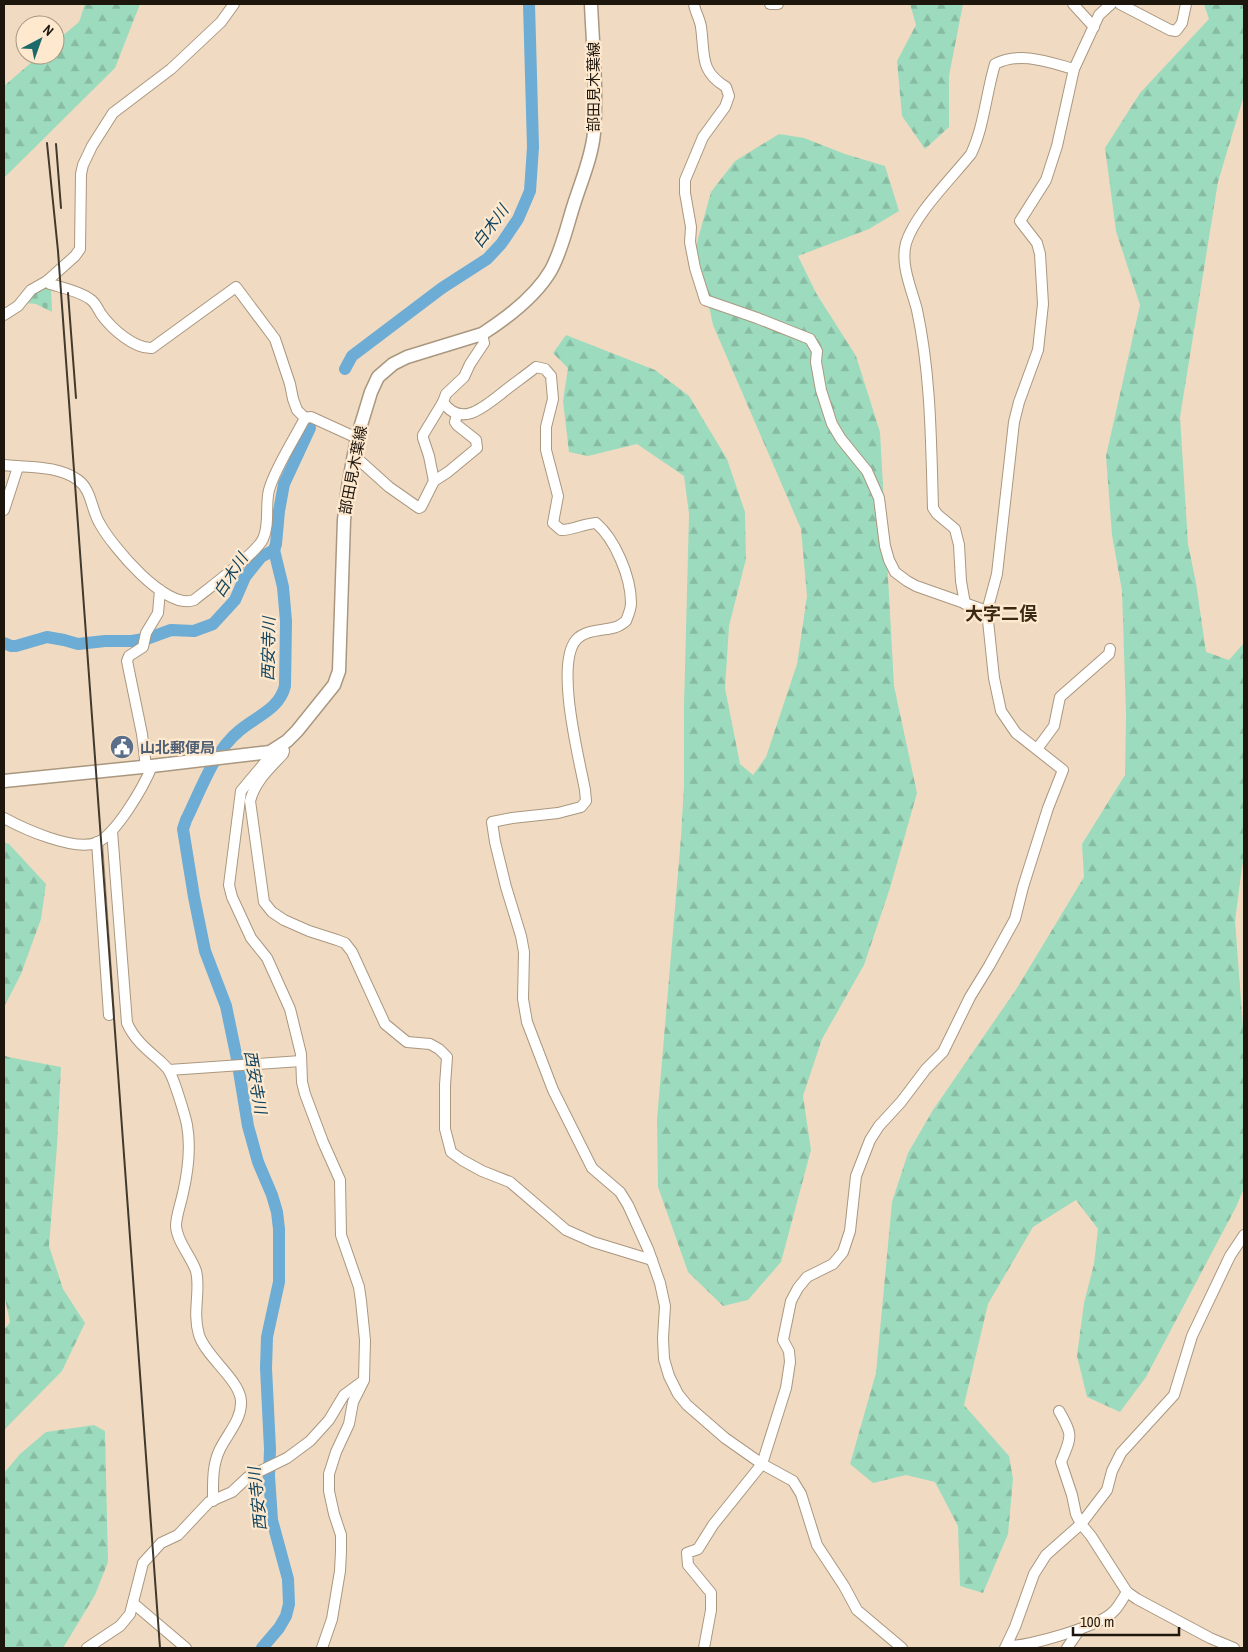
<svg xmlns="http://www.w3.org/2000/svg" width="1248" height="1652" font-family="'Archivo Narrow','Noto Sans JP',sans-serif">
	<style>
		.forest { fill: url(#forest-firs) }
		.cemetery { fill: url(#cemetery-stones) }
		.lines { fill: none; stroke-linecap: round; stroke-linejoin: round }
		.river { stroke: #6cacd5; stroke-width: 12 }
		.minor-casing { stroke: #aa977f; stroke-width: 12 }
		.major-casing { stroke: #aa977f; stroke-width: 15 }
		.minor { stroke: #fff; stroke-width: 10 }
		.major { stroke: #fff; stroke-width: 12 }
		.rail { stroke: #42392d; stroke-width: 2 }
		.labels { text-anchor: middle; dominant-baseline: central; stroke-width: 4.5; stroke-linejoin: round; paint-order: stroke }
		.street-label { font-size: 15px; fill: #1d160d; stroke: #fee9cf }
		.service-label { font-size: 15px; font-weight: bold; fill: #4e5e75; stroke: #fee9cf; text-anchor: start }
		.water-label { font-size: 16px; font-style: italic; fill: #104460; stroke: #fee9cf }
		.quarter-label { font-size: 18px; font-weight: bold; fill: #3a2a15; stroke: #fee9cf }
	</style>
	<defs>
		<pattern id="forest-firs" width="22" height="20" patternUnits="userSpaceOnUse" patternTransform="scale(1.25)"><rect width="22" height="20" fill="#9ddbbe"/><path d="M5 1l3.5 6h-7zM16 11l3.5 6h-7z" fill="#87bba2"/></pattern>
		<pattern id="cemetery-stones" width="16" height="16" patternUnits="userSpaceOnUse" patternTransform="scale(1.25)"><rect width="16" height="16" fill="#9ddbbe"/><path d="M2 7V4a2 2 0 0 1 4 0v3zM10 15v-3a2 2 0 0 1 4 0v3z" fill="#87bba2"/></pattern>
	</defs>
	<rect width="100%" height="100%" fill="#f0dbc2"/>
	<g class="forest">
		<polygon points="85,4 140,4 115,68 4,178 4,86 40,55 55,55 55,42 79,22"/>
		<polygon points="910,4 963,4 949,76 949,127 925,149 902,116 897,61 916,25"/>
		<polygon points="1204,4 1244,4 1244,95 1218,182 1180,417 1188,544 1196,583 1206,652 1229,660 1244,643 1244,859 1242,867 1235,921 1244,1040 1244,1188 1236,1207 1146,1377 1120,1412 1087,1397 1077,1356 1084,1303 1094,1264 1098,1229 1076,1200 1033,1227 988,1304 964,1405 1009,1456 1013,1479 1008,1534 983,1593 960,1586 958,1526 935,1482 906,1475 873,1483 850,1464 876,1373 892,1202 908,1153 933,1110 1017,988 1084,877 1082,844 1125,775 1126,714 1122,591 1112,535 1106,456 1140,305 1116,231 1105,148 1140,93 1209,19"/>
		<polygon points="779,134 804,138 845,154 885,166 899,211 869,229 798,256 816,293 856,356 880,432 894,686 917,793 890,888 864,965 822,1039 803,1096 811,1150 781,1262 748,1300 723,1306 688,1272 658,1187 657,1120 681,837 684,785 684,706 689,514 684,476 637,444 588,456 569,452 563,401 568,368 553,353 566,335 655,370 689,396 727,459 745,512 746,559 729,626 725,688 740,764 753,775 766,757 797,664 807,596 801,529 713,325 696,246 711,192 735,161"/>
		<polygon points="4,842 9,844 46,884 41,919 21,974 4,1007"/>
		<polygon points="4,1055 8,1057 61,1067 57,1146 49,1246 63,1289 85,1323 62,1371 4,1430 4,1330 10,1322 4,1295"/>
		<polygon points="94,1425 105,1431 108,1562 95,1595 63,1648 4,1648 4,1473 20,1454 46,1432"/>
	</g>
	<polygon class="cemetery" points="41,285 51,288 52,312 36,304 25,303"/>
	<g class="lines">
		<g class="river">
			<polyline points="345,369 352,356 442,288 487,259 501,244 518,219 530,191 533,147 529,4"/>
			<polyline points="4,643 11,646 16,646 47,637 64,640 78,644 105,641 132,641 149,638 171,630 194,631 213,624 235,600 245,577 261,557 274,550 276,544 279,511 284,484 310,428"/>
			<path d="M262,1648L279,1628L286,1616L289,1604L288,1579L272,1520L269,1476L270,1449L266,1368L267,1337L279,1282V1229L277,1212L272,1195L258,1162L248,1126L237,1059L226,1006L205,951L194,897L183,829L186,820C200,792 214,751 239,731C256,716 279,710 285,686L286,621L283,587L274,550"/>
		</g>
		<g class="minor-casing">
			<g id="minor">
				<path d="M694,4C695,12 700,19 701,27C705,54 699,71 726,87L729,96L725,107L703,137L685,180V193L691,227L690,242L695,268L705,300L757,318L810,339L817,351L816,362L821,390L832,424L841,439L867,471L879,498L885,546L889,560L895,572L907,581L916,586L987,611"/>
				<polyline points="770,4 778,4"/>
				<polyline points="1073,4 1094,27"/>
				<polyline points="1120,4 1170,30 1176,31 1182,23 1186,4"/>
				<path d="M47,281L50,284C63,288 79,291 90,299C95,302 98,309 101,314C111,328 134,349 152,348L236,287L275,339L290,384L293,399L297,410L305,418L311,417L357,438"/>
				<polyline points="4,315 18,306 31,290 47,281 75,256 80,249 81,174 83,165 92,146 113,113 171,69 221,22 234,4"/>
				<path d="M482,334L484,343L470,364L464,377L446,394L443,402C461,428 484,407 502,393C513,384 525,376 536,367L545,369L551,376L553,399L546,427V450L558,496L553,523L561,530C573,530 583,524 596,523C615,539 631,577 631,603C631,609 628,616 626,621C623,623 620,626 616,627C604,631 586,629 576,640C555,665 579,758 585,790L586,801L581,807L558,813L512,818L492,822L495,842L506,887L521,936L524,952L523,999L527,1022L553,1090L592,1168L620,1192L628,1205L648,1249L660,1283L665,1306L663,1338L664,1359L669,1376L678,1394L687,1405L725,1438L762,1464L793,1481L801,1494L817,1545L844,1586L857,1610L902,1648"/>
				<polyline points="353,460 359,460 389,487 419,508 421,507 434,481 448,472 477,448 476,440 457,425 455,422 457,414"/>
				<path d="M4,465C29,468 57,465 78,480C92,490 91,510 100,524C112,546 166,611 194,600C210,587 255,555 263,539C270,524 265,505 269,490C275,468 295,438 305,418"/>
				<polyline points="434,481 429,456 423,438 423,435 443,402"/>
				<polyline points="4,510 18,467"/>
				<path d="M965,604L961,581L959,545L955,529L937,514L933,508C931,442 931,375 917,310C912,290 900,265 906,243C915,214 951,179 971,154C984,127 986,94 995,64C1020,51 1048,62 1074,69"/>
				<path d="M282,744L284,751L283,754C270,768 255,781 250,801L264,902L272,912L284,920L309,931L337,940L345,943L352,952L385,1024L407,1042L430,1044L439,1049L447,1057L445,1085V1129L451,1152L462,1160L482,1171L510,1182L566,1230L593,1242L652,1260"/>
				<polyline points="1037,749 1054,726 1060,697 1109,654 1110,649"/>
				<polyline points="270,752 267,760 241,791 229,885 232,897 251,938 267,958 290,1009 301,1054 302,1082 305,1094 323,1142 340,1180 341,1235 359,1287 361,1301 365,1340 364,1380 353,1402 349,1424 336,1452 329,1474 329,1491 334,1514 341,1535 341,1551 340,1571 332,1619 322,1648"/>
				<polyline points="146,767 142,734 127,661 129,656 143,647 146,633 158,613 160,590"/>
				<path d="M4,818C24,829 73,851 96,843C116,835 144,786 152,766"/>
				<path d="M112,831L127,1023C134,1039 146,1049 159,1060C162,1063 167,1067 169,1071C174,1079 185,1115 187,1125C191,1147 188,1171 183,1193C181,1203 176,1216 176,1226C177,1242 191,1256 196,1271C201,1290 192,1312 199,1335C206,1357 240,1380 241,1401C242,1419 228,1433 220,1449C212,1465 213,1483 213,1501"/>
				<polyline points="97,842 109,1015"/>
				<polyline points="169,1070 301,1061"/>
				<path d="M1059,1411C1073,1436 1072,1435 1061,1462L1072,1495L1076,1514L1081,1524L1091,1536L1127,1592L1137,1599L1210,1638L1234,1648"/>
				<polyline points="133,1603 186,1648"/>
				<path d="M1007,1646C1027,1647 1101,1626 1114,1611C1119,1606 1123,1598 1127,1592"/>
				<polyline points="87,1648 120,1626 130,1614 143,1563 161,1543 178,1535 209,1502 232,1492 248,1477 287,1458 310,1441 329,1420 344,1395 363,1381"/>
				<polyline points="704,1648 711,1610 711,1593 688,1565 687,1553 698,1549 713,1525 762,1464 786,1388 790,1362 789,1351 783,1340 791,1301 798,1288 807,1277 833,1264 843,1252 850,1231 856,1176 870,1140 879,1126 901,1102 926,1069 943,1052 970,997 989,966 1015,919 1023,887 1048,808 1063,770 1016,733 1001,711 994,678 987,611 997,574 1014,422 1019,402 1038,350 1043,304 1040,254 1037,243 1020,221 1046,180 1057,146 1074,69 1099,15 1111,4"/>
				<polyline points="1005,1648 1015,1627 1034,1574 1046,1555 1081,1524 1107,1490 1112,1471 1121,1453 1174,1395 1192,1336 1230,1256 1244,1235"/>
				<polyline points="1067,1648 1080,1629"/>
			</g>
		</g>
		<g class="major-casing">
			<path id="major" d="M4,781L152,766L270,752L287,741L297,731L334,685L339,671L344,520L348,487L357,438L371,392L378,377L393,364L407,357L482,334C507,318 536,296 551,270C563,248 568,221 576,198C583,177 592,155 594,133C597,90 593,47 591,4"/>
		</g>
		<use href="#minor" class="minor"/>
		<use href="#major" class="major"/>
		<g class="rail">
			<polyline points="47,143 58,251 160,1648"/>
			<polyline points="56,144 61,208"/>
			<polyline points="68,293 76,398"/>
		</g>
	</g>
	<defs>
		<g id="civic-disc" transform="scale(1.25)"><circle r="9.5" fill="#5c6f8a" stroke="#fee9cf"/><path d="M-.6-6.5H3V-4.5H.6V-3L4-1V1h2V6H-6V1h2V-1L-.6-3ZM-1.2 2.5V6h2.4V2.5Z" fill="#fff"/></g>
	</defs>
	<g fill-rule="evenodd">
		<use href="#civic-disc" x="122" y="747"/>
	</g>
	<g class="labels">
		<g class="street-label">
			<text transform="translate(593 87) rotate(-90)">部田見木葉線</text>
			<text transform="translate(353 470) rotate(-79)">部田見木葉線</text>
		</g>
		<g class="service-label">
			<text x="140" y="747">山北郵便局</text>
		</g>
		<g class="water-label">
			<text transform="translate(490 226) rotate(-53)">白木川</text>
			<text transform="translate(230 575) rotate(-57)">白木川</text>
			<text transform="translate(268 649) rotate(-89)">西安寺川</text>
			<text transform="translate(256 1082) rotate(80)">西安寺川</text>
			<text transform="translate(257 1499) rotate(-96)">西安寺川</text>
		</g>
		<g class="quarter-label">
			<text x="1001" y="613">大字二俣</text>
		</g>
	</g>
	<rect width="1248" height="1652" fill="none" stroke="#1d160d" stroke-width="10"/>
	<g transform="translate(40 40) rotate(41)"><circle r="24" fill="#fee9cf" stroke="#a49581"/>
	<path d="M0-4L9 19L0 12L-9 19Z" fill="#1b6969"/>
	<text y="-8" font-size="14" font-weight="bold" text-anchor="middle" fill="#1d160d">N</text>
	</g>
	<path d="M1073 1627v8h106v-8" fill="none" stroke="#1d160d" stroke-width="2.5"/>
	<text x="1080" y="1627" font-size="15" fill="#1d160d" stroke="#fee9cf" stroke-width="4" paint-order="stroke">100 m</text>
</svg>
